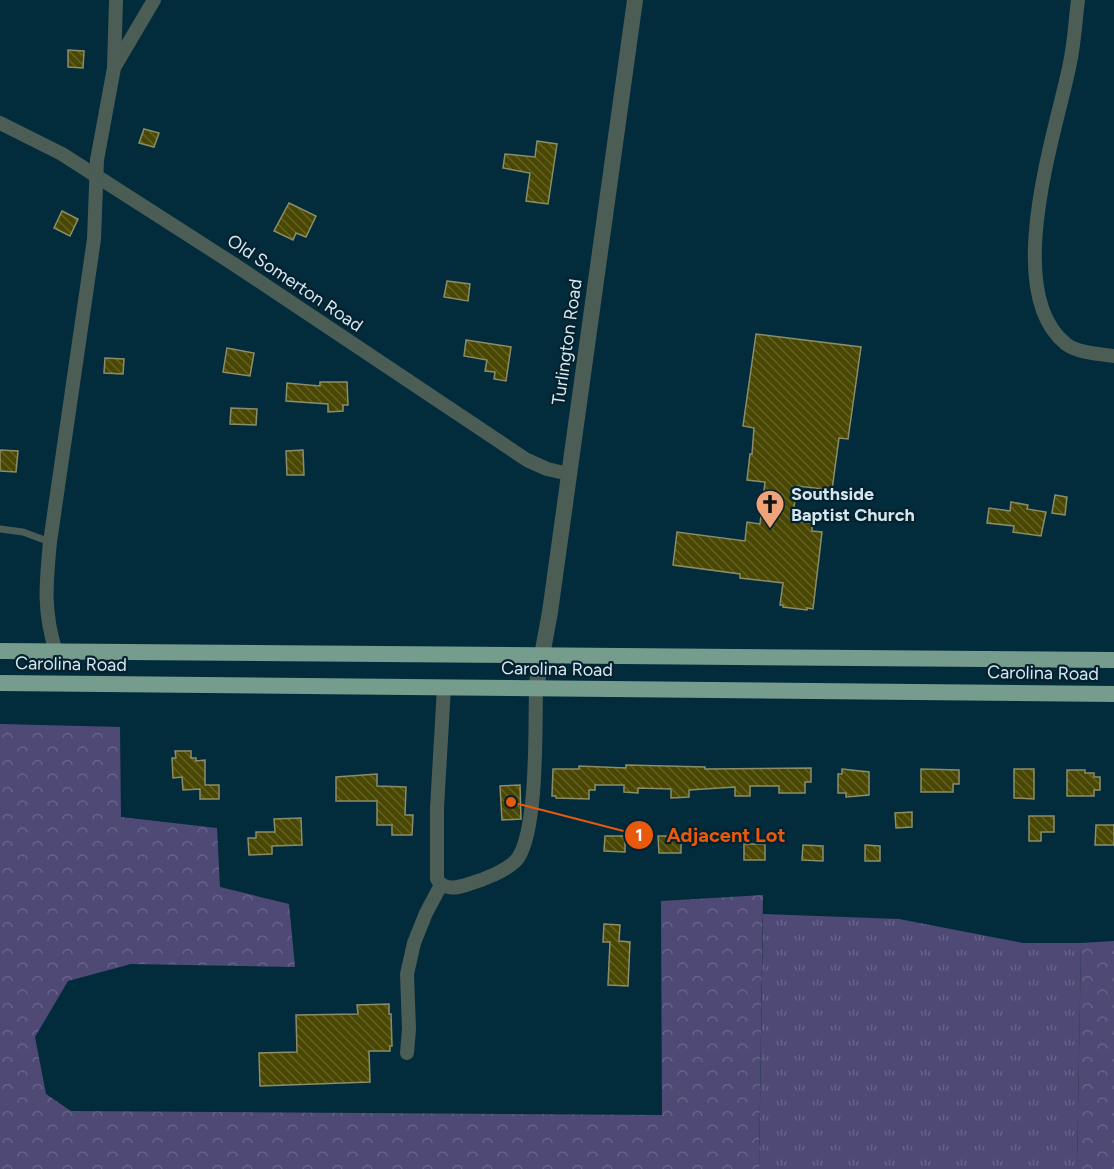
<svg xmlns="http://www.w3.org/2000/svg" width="1114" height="1169" font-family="Figtree,sans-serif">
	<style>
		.grass { fill: url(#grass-tufts) }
		.forest { fill: url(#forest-crowns) }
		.building { fill: url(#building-back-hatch); stroke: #8c8d68; stroke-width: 1.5 }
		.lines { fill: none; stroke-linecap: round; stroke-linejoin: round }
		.service { stroke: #4c5d56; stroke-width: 7 }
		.minor { stroke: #4c5d56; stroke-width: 14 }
		.tertiary { stroke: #4c5d56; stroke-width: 16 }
		.trunk { stroke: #769c8d; stroke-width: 16 }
		.labels { text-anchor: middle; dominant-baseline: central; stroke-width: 4.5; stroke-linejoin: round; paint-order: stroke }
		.street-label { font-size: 18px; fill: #d4e8f2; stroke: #04212d }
		.poi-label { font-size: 18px; font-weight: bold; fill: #d4e8f2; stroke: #04212d; text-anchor: start }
		.leader { fill: none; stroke: #e8590c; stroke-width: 2 }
		.callout-dot { fill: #e8590c; stroke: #04212d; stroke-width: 2 }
		.mark-label { font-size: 18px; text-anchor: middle; font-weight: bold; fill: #fff }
		.callout-label { font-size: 20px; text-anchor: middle; font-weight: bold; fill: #e8590c; stroke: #04212d; stroke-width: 4.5; stroke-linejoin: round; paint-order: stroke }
	</style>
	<defs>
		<pattern id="grass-tufts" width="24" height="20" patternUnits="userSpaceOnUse" patternTransform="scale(1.5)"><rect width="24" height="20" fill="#4f4976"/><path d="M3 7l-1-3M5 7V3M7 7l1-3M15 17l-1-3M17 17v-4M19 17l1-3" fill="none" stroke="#67638a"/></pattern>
		<pattern id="forest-crowns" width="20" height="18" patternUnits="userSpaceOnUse" patternTransform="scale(1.5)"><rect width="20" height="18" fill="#4f4976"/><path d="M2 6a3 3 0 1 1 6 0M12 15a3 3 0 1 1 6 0" fill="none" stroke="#67638a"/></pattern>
		<pattern id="building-back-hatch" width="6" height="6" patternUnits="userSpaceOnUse" patternTransform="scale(1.5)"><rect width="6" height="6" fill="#494701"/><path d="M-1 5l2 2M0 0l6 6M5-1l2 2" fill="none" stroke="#626226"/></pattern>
	</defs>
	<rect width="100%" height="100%" fill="#022c3b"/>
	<polygon class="grass" points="763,914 899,919 1023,943 1081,943 1077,1169 759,1169"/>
	<g class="forest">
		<polygon points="0,724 120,727 121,817 217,828 220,887 289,904 295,967 131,964 68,981 35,1037 46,1094 71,1111 662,1115 661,901 763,895 759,1169 0,1169"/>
		<polygon points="1114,941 1114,1169 1077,1169 1081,943"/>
	</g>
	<g class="building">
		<polygon points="68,50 84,51 83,68 68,67"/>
		<polygon points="144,129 159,133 154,147 139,143"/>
		<polygon points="537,141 557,144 548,204 526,201 530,173 503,168 505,154 535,157"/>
		<polygon points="289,203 316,216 306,237 296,233 293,240 274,231"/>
		<polygon points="62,211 78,219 70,236 54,228"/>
		<polygon points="447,281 470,284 468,301 444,297"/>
		<polygon points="756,334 861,347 848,439 839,438 832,490 797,486 792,521 812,523 812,531 822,532 813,609 807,608 807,610 783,607 783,605 780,605 783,583 740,578 740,574 673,565 677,532 745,541 747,522 760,524 765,482 747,480 750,454 752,454 754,428 743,426"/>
		<polygon points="466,340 511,347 506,381 494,379 495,372 485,371 487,360 464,356"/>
		<polygon points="227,348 254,353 250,376 223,372"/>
		<polygon points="105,358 124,359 123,374 104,373"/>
		<polygon points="320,382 347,382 348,405 343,405 343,411 328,412 328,404 286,401 287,383 320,386"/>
		<polygon points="231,408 257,409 256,425 230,424"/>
		<polygon points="0,450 18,451 16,472 0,471"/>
		<polygon points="303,450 304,475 287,475 286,451"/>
		<polygon points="1055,495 1067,497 1065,515 1052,513"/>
		<polygon points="1011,502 1028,505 1027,509 1046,512 1041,536 1013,532 1014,526 987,523 989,508 1010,511"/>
		<polygon points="175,751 191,751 191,758 196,758 196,761 205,760 205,785 219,785 219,799 200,799 200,789 183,790 182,777 173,778 172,758 176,758"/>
		<polygon points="626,765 705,767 705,769 811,768 811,782 805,782 805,793 779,793 779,786 750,786 750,796 735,796 735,787 689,790 689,797 671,798 671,789 638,788 638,793 624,792 624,785 595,785 595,790 589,790 589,799 556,798 556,796 552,796 553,769 579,769 579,766 626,768"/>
		<polygon points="842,769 869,772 869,795 846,797 846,793 838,793 838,774 842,774"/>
		<polygon points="921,769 959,770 959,784 953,784 953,792 921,792"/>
		<polygon points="1014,769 1034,769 1034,799 1014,798"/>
		<polygon points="1067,770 1085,770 1085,773 1094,773 1094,777 1100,777 1100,790 1094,790 1094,796 1067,796"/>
		<polygon points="377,774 377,786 406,787 405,815 413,815 412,835 392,835 392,825 377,825 377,801 336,801 336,777"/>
		<polygon points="520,785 521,819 502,820 500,786"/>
		<polygon points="912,812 912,827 896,828 895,813"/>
		<polygon points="1029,816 1054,816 1054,832 1041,832 1041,841 1029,841"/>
		<polygon points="301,818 302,845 272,846 272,854 249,855 248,838 256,838 256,832 275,832 274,819"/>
		<polygon points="1096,825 1114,825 1114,845 1095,845"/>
		<polygon points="605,836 625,836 625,852 604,851"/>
		<polygon points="658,836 681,836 681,853 659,853"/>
		<rect x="744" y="844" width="21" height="16"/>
		<polygon points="803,845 823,846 823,861 802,860"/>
		<polygon points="865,845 880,846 880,861 865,861"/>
		<polygon points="604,924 620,925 619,941 630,942 628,986 608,985 610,942 603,942"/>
		<polygon points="389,1004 389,1014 391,1014 392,1046 390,1046 390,1051 369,1051 370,1082 260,1086 259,1053 297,1052 296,1015 358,1014 357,1005"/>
	</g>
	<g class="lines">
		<polyline class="service" points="0,529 23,532 50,542"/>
		<g class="minor">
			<path d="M1078,0C1075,24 1074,49 1068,72C1054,138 1002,293 1066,344C1078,353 1099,354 1114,356"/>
			<polyline points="115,66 154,0"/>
			<polyline points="0,123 62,154 232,263 527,460 547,469 569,474"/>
			<path d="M56,652C43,611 46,584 50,542L94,239L97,160L114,68L116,0"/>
			<path d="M444,687L437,808V879C444,891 457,888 469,884C483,880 509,870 518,858C538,828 535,727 536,688"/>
			<polyline points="407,1053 409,1029 407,974 414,943 426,913 441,885"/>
		</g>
		<polyline class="tertiary" points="536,688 550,612 635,0"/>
		<g class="trunk">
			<polyline points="0,651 1114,660"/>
			<polyline points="0,683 1114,694"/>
		</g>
	</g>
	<defs>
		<g id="church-pin" transform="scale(1.5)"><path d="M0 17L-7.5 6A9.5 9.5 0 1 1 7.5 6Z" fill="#f0a279" stroke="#04212d"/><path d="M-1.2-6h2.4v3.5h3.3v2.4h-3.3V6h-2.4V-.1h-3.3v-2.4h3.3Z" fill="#111"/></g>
	</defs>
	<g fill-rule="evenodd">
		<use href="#church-pin" x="770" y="504"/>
	</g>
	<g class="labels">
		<g class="street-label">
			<text transform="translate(295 283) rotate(34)">Old Somerton Road</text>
			<text transform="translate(567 342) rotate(-82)">Turlington Road</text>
			<text transform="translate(71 664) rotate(1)">Carolina Road</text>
			<text transform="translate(557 669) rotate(1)">Carolina Road</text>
			<text transform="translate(1043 673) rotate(1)">Carolina Road</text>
		</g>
		<g class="poi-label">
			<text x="791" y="494">Southside<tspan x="791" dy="21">Baptist Church</tspan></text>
		</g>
	</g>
	<path class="leader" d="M511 802L639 835"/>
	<g class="callout-dot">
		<circle cx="511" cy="802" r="6"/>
		<circle cx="639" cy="835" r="15"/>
	</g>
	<g class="mark-label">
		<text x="639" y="841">1</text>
	</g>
	<g class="callout-label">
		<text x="726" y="842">Adjacent Lot</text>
	</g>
</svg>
